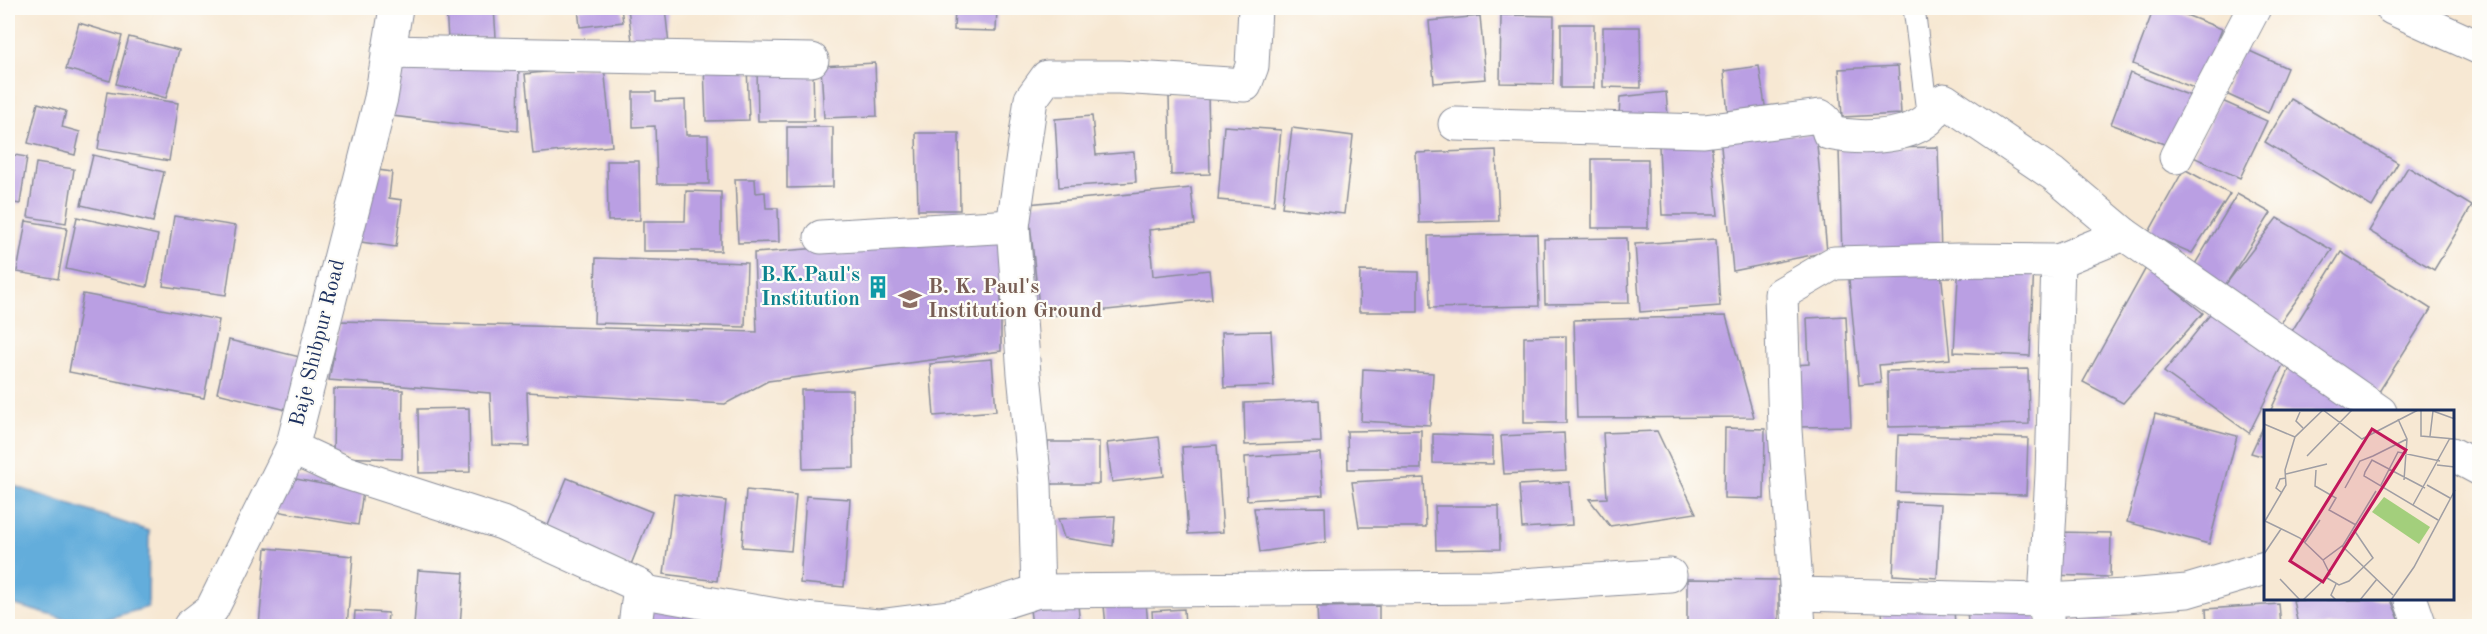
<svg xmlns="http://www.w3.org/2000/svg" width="2487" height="634" font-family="'Old Standard TT',serif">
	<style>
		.water { fill: #63addb; stroke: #3f6e9c; stroke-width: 1.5 }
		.building { fill: #ba9fe3 }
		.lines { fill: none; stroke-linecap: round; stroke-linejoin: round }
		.service-casing { stroke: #898c98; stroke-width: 23 }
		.minor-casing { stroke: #898c98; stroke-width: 35 }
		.service { stroke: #fff; stroke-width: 21 }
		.minor { stroke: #fff; stroke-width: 33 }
		.labels { text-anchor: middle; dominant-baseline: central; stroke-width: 4.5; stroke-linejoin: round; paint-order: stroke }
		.culture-label { font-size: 21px; font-weight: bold; fill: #0d838f; stroke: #fdfcf7; text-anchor: end }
		.education-label { font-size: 21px; font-weight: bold; fill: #785e54; stroke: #fdfcf7; text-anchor: start }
		.street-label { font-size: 21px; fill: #1b2f5e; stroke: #fdfcf7 }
		.inset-road { fill: none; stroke: #9f9ea4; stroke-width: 1.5 }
		.view { fill: #c2185b; fill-opacity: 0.15; stroke: #c2185b; stroke-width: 3 }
		.inset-edge { fill: none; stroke: #1b2f5e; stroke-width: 3 }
	</style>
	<rect width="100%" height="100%" fill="#fdfcf7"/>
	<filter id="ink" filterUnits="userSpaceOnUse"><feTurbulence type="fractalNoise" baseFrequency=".0167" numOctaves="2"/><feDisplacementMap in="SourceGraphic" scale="12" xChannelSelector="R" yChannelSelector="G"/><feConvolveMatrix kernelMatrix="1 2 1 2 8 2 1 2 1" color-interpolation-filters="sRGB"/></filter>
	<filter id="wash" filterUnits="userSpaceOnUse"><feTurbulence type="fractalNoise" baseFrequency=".008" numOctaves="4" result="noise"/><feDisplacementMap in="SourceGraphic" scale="24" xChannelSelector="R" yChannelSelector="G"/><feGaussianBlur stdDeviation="1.35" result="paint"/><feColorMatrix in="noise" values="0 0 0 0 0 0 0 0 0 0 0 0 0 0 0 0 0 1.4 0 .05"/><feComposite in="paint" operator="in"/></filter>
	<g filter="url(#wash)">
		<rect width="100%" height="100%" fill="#f7e8d3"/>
		<polygon class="water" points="8,484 149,531 148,607 85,625 8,603"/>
		<g id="blocks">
			<g class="building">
				<polygon points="446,8 494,8 496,37 448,39"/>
				<polygon points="578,8 621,8 623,22 580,27"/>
				<polygon points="628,8 665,8 669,45 633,49"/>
				<polygon points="955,8 997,8 996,31 954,30"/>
				<polygon points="2154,8 2168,8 2222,29 2199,90 2133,64"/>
				<polygon points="1501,15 1554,16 1553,84 1500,83"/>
				<polygon points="1480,16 1486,79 1434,83 1429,21"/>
				<polygon points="79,23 122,36 110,81 66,69"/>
				<rect x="1561" y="24" width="33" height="64"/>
				<polygon points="1603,27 1640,27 1641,88 1603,87"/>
				<polygon points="129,37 179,50 166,98 116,84"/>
				<polygon points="2243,48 2287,68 2268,113 2224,93"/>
				<polygon points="392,62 519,62 518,131 384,115"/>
				<polygon points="875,63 877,116 824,118 821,66"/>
				<polygon points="747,65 749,120 706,121 704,66"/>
				<polygon points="604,66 612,146 533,154 525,74"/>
				<polygon points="1759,66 1766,112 1728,115 1724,71"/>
				<polygon points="1898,66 1901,114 1842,117 1839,69"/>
				<polygon points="813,67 814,121 758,121 757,68"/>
				<polygon points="2130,73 2191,96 2172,147 2111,124"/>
				<polygon points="107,92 178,103 169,161 98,149"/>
				<polygon points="633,92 656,92 656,101 685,100 686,135 708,135 709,184 657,184 655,126 633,127"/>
				<polygon points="1666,92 1668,116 1619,118 1620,97"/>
				<polygon points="1208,95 1210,174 1171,175 1169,96"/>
				<polygon points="2291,99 2398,163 2372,207 2265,142"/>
				<polygon points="2220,100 2267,121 2240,178 2193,157"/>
				<polygon points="38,103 66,111 62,127 80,132 75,155 28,143"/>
				<polygon points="1092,116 1096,155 1134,152 1136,182 1059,187 1055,119"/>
				<polygon points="1224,126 1281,130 1274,205 1218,200"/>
				<polygon points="787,127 833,127 833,187 787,188"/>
				<polygon points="1292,128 1353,136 1344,214 1282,207"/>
				<polygon points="916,133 959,133 960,210 918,210"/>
				<polygon points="1816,134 1827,252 1733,271 1720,136"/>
				<polygon points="1711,140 1718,215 1662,215 1659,146"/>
				<polygon points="1938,147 1941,255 1842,257 1839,149"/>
				<polygon points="1496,150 1499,221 1419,223 1416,153"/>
				<polygon points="8,154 27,157 20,204 8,202"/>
				<polygon points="93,155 164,172 153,222 81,205"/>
				<rect x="1592" y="159" width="56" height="69"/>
				<polygon points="607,161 639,161 640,220 608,221"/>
				<polygon points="36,163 74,169 66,223 28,217"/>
				<polygon points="2408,167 2472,206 2434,270 2369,231"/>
				<polygon points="363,168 392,172 389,198 402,200 396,247 354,241"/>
				<polygon points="2184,169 2230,194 2192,253 2148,234"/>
				<polygon points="735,179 755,179 756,193 765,192 766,208 778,208 779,242 738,243"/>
				<polygon points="1191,188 1195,225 1149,230 1153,276 1209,270 1212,299 1040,317 1028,204"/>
				<polygon points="686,191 721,192 721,251 643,251 643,221 685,221"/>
				<polygon points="2237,194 2271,213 2226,284 2277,218 2332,250 2278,326 2192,269"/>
				<polygon points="174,216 236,226 226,295 163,286"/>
				<polygon points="77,217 158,235 147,287 66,269"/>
				<polygon points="26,221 67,228 58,279 17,272"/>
				<polygon points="1001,234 1001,351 768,381 725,404 527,392 529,446 492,445 490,393 329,380 340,321 757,332 754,253"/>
				<polygon points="1537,234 1539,306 1430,308 1428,236"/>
				<polygon points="1627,238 1629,303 1545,304 1544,239"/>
				<polygon points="1716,239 1720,306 1640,312 1635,244"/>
				<polygon points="2341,252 2431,309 2377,395 2287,339"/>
				<polygon points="596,258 747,263 745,327 594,323"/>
				<polygon points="1959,260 2034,264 2030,356 1954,352"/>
				<polygon points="1940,261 1950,359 1879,365 1881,383 1859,385 1848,269"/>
				<polygon points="2146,268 2203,313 2123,403 2083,382"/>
				<polygon points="1360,271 1418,272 1418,312 1359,312"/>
				<polygon points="83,294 219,320 204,398 69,372"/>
				<polygon points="2213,311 2284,363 2249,433 2164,372"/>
				<polygon points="1726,316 1754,417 1577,418 1574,320"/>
				<polygon points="1846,316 1851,426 1798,427 1795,365 1809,364 1807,318"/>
				<polygon points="1271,331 1274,386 1224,388 1222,332"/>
				<polygon points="1566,336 1566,423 1524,423 1524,337"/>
				<polygon points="229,340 304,358 291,411 217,393"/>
				<polygon points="992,359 996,411 934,416 930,364"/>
				<polygon points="2290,368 2361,412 2270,412"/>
				<polygon points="1363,369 1433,373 1430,425 1361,421"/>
				<polygon points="2028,369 2029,424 1888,427 1887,371"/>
				<polygon points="334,389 403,390 402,459 333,457"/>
				<polygon points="801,390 853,390 854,468 803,469"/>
				<polygon points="1319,400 1321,442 1245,445 1244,403"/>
				<polygon points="469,408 470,472 419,473 418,409"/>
				<polygon points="2155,414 2237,436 2209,544 2127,522"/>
				<polygon points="2265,423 2265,457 2251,453"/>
				<polygon points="1725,428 1765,429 1764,499 1724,498"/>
				<polygon points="1421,430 1421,469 1348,469 1347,431"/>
				<polygon points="1657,431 1696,513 1610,526 1589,499 1607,498 1603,433"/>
				<polygon points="1564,433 1566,471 1504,474 1501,436"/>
				<polygon points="1433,434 1493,436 1493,464 1433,463"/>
				<polygon points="1898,435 2028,438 2026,495 1896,492"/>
				<polygon points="1159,437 1164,476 1112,482 1107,443"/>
				<polygon points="1048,442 1099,442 1099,484 1049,484"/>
				<polygon points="1217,445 1223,532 1188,534 1182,447"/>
				<polygon points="1320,453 1323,495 1247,500 1245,457"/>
				<polygon points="291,478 363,492 358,525 270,510"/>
				<polygon points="567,478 652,512 630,567 545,533"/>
				<polygon points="1424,478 1426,527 1359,527 1352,482"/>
				<polygon points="1569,482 1572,525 1522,528 1519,485"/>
				<polygon points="746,490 796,495 791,551 742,547"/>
				<polygon points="674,494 726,501 717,581 664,574"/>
				<polygon points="806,496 850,499 844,587 800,583"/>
				<polygon points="1897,502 1941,504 1937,578 1893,575"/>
				<polygon points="1435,506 1499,506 1500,549 1436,550"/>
				<polygon points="1325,507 1326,542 1260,552 1254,508"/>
				<polygon points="1115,516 1113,546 1064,538 1058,519"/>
				<polygon points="2054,532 2111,533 2110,577 2052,575"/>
				<polygon points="266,548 353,556 347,626 259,626"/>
				<polygon points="418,570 464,573 460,626 414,626"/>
				<polygon points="1687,579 1779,580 1779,626 1687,626"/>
				<polygon points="2293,600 2391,600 2402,626 2298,626"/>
				<polygon points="1146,602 1148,626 1106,626 1104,606"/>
				<polygon points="2036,602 2037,626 1968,626 1967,605"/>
				<polygon points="2279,604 2281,626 2207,626 2206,609"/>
				<polygon points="653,605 700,612 698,626 649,626"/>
				<polygon points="1078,605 1080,626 1032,626 1030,609"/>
				<polygon points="1379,606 1379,626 1318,626 1317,607"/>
				<polygon points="1954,608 1955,626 1883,626 1882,610"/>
				<polygon points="1184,609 1185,626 1153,626 1152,611"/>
				<polygon points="1012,610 1013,626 974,626"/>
				<polygon points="355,611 388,613 387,626 354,626"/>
				<rect x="2062" y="620" width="88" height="6"/>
			</g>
		</g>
	</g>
	<g filter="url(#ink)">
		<use href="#blocks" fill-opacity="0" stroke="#898c98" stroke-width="1.5"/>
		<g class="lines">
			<g class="service-casing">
				<polyline id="service" points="1914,8 1928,120"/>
			</g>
			<g class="minor-casing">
				<g id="minor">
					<polyline points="396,8 381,98 292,448 344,472 502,523 640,586 635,626"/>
					<polyline points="2392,8 2480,48"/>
					<polyline points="388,52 812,60"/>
					<path d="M1455,124L1704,131L1820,116L1825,120L1829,133C1858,139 1902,139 1926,121C1934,116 1936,106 1944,100L2053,174L2124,234"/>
					<polyline points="2176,157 2254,8"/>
					<polyline points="821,237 1013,226"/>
					<polyline points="2058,261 2124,234 2380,412"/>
					<polyline points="2452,454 2480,469"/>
					<polyline points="639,591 793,618 878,626 963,615 1038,591 1492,587 1670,575"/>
					<polyline points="1038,591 1035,484 1024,374 1013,226 1031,99 1047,77 1120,77 1245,85 1252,66 1255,8"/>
					<polyline points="1797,594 2045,600 2126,596 2187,591 2265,568"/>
					<polyline points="2411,600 2420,626"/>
					<polyline points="190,626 212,609 292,448"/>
					<polyline points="1799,626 1785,430 1781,294 1834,263 1959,260 2058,261 2052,474 2045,600 2048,626"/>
				</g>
			</g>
			<use href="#service" class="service"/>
			<use href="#minor" class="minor"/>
		</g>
	</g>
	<defs>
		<g id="building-bare" transform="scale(1.8)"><path d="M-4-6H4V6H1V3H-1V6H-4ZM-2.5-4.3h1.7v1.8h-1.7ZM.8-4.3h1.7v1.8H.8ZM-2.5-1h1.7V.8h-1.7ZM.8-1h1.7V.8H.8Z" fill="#0f9aa8" stroke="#fdfcf7" stroke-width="2.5" paint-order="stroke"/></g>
		<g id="school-bare" transform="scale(1.8)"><path d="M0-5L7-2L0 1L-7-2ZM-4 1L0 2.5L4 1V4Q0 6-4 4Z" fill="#8d6e63" stroke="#fdfcf7" stroke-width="2.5" paint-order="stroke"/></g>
	</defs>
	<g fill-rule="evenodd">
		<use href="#building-bare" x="878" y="287"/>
		<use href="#school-bare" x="910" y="299"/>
	</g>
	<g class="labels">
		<g class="culture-label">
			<text x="860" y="275">B.K.Paul's<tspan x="860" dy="24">Institution</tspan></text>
		</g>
		<g class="education-label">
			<text x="928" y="287">B. K. Paul's<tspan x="928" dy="24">Institution Ground</tspan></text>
		</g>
		<g class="street-label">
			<text transform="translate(318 343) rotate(-76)">Baje Shibpur Road</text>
		</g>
	</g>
	<g transform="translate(2264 410)">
		<rect width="190" height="190" fill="#f7e8d3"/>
		<path d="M120,87L166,117L155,134L108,102Z" fill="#a3cf7c"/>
		<path class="inset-road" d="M157,0V26L191,29M169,1L191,9M36,2L32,11L39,18M134,9L143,29L140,70M0,14L31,27M166,26L169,1M43,46L88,0M109,46L143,29M173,55L191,57M52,60L51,76L72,88L65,100L92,115M22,64L63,54M117,75L134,42L176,51M163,75L186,88M81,78L96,51L109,46M161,78L108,50L101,62L100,66L174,110M17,82L12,78L16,69L22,68M149,95L186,28M1,111L22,75L21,60L31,27L59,0L98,29L154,0M1,111L36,128L59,150L78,136L129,185M41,132L56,110M78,137L112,81M0,144L17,119M63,168L75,175L85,171L109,148L90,120M16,169L36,190M72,174L67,185L72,190M39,190L66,164L59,150M96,190L113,169M127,190L150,157L191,80"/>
		<path class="view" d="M108,19L142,40L59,172L26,151Z"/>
		<rect width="190" height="190" class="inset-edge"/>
	</g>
	<rect width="2487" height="634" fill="none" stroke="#fdfcf7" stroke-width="30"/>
</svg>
